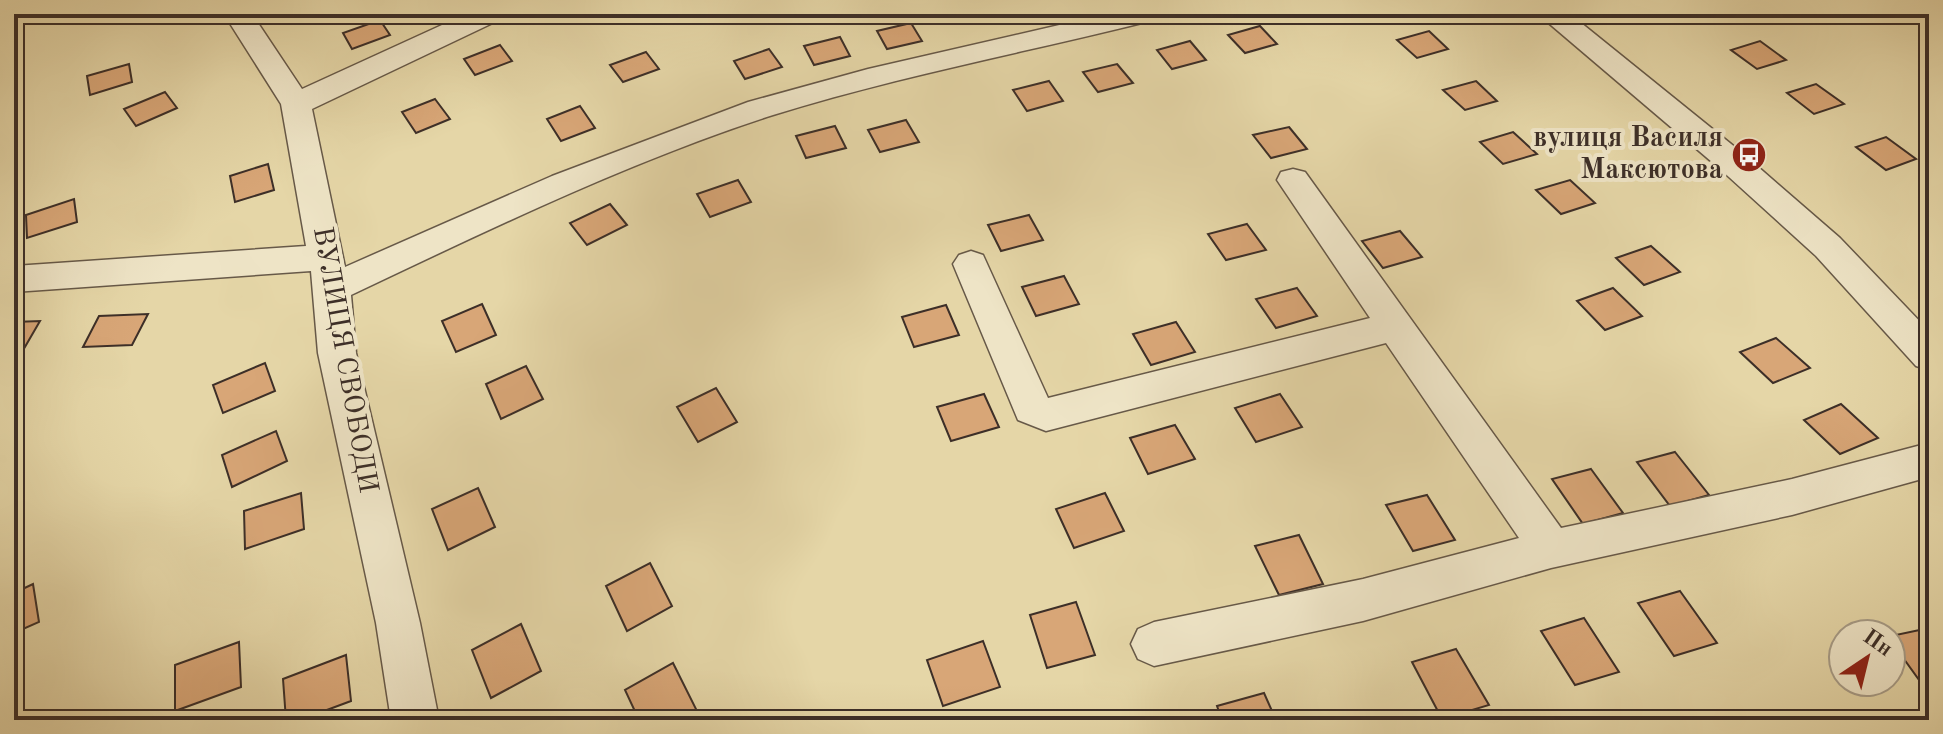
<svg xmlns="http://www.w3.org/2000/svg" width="1943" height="734" font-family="'Old Standard TT',serif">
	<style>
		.building { fill: #d8a677; stroke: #3d2f28; stroke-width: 2 }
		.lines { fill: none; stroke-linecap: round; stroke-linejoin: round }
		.minor-casing { stroke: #675948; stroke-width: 3 }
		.minor { fill: #eee4c6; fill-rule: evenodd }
		.labels { text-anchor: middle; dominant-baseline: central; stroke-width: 8; stroke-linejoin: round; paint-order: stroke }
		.poi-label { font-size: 28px; font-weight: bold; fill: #3d2f28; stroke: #eee4c6; text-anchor: end }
		.street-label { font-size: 28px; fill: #3d2f28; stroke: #eee4c6 }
	</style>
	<rect width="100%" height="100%" fill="#e5d6a7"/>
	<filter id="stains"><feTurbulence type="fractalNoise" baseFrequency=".0025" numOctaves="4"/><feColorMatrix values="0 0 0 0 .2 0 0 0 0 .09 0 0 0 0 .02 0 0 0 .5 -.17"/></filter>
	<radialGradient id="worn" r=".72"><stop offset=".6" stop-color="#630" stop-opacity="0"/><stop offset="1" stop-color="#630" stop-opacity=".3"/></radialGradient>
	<g class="building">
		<polygon points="1364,14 1403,14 1404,15 1373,23"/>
		<polygon points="380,20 390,35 352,49 343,33"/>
		<polygon points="911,23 922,41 887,49 877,31"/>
		<polygon points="1260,26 1277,44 1245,53 1228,35"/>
		<polygon points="1429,31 1448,49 1417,58 1397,40"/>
		<polygon points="840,37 850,56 814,65 804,46"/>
		<polygon points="1190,41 1206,60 1172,69 1157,50"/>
		<polygon points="1760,41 1786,60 1757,69 1731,50"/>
		<polygon points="500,45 512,61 475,75 464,59"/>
		<polygon points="769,49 782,67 745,79 734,61"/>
		<polygon points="646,52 659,69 623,82 610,65"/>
		<polygon points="129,64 132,82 90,95 87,76"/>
		<polygon points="1117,64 1133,83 1098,92 1083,72"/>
		<polygon points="1049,81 1063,101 1027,111 1013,90"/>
		<polygon points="1476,81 1497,101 1465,110 1443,90"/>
		<polygon points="1816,84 1844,104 1814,114 1787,93"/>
		<polygon points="165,92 177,108 136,126 124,109"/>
		<polygon points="435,99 450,119 416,133 402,112"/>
		<polygon points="580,106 595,128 561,141 547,119"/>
		<polygon points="906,120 919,142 880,152 868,130"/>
		<polygon points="835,126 846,148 806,158 796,136"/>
		<polygon points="1289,127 1307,149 1271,158 1253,135"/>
		<polygon points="1513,132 1537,154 1503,164 1480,142"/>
		<polygon points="1886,137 1916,159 1886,170 1856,147"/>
		<polygon points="268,164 274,190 235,202 230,176"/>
		<polygon points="738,180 751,202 710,217 697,194"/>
		<polygon points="1570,180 1595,203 1561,214 1536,190"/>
		<polygon points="74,199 77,222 27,238 26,215"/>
		<polygon points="610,204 627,225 587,245 570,223"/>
		<polygon points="1029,215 1043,240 1001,251 988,225"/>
		<polygon points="1247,224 1266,250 1226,260 1208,234"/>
		<polygon points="1400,231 1422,257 1383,268 1362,241"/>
		<polygon points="1651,246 1680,272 1644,285 1616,258"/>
		<polygon points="1064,276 1079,304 1036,316 1022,287"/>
		<polygon points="1297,288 1317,316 1276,328 1256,299"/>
		<polygon points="1613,288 1642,316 1605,330 1577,301"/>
		<polygon points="482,304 496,335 456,352 442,321"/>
		<polygon points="946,305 959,335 914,347 902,317"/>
		<polygon points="148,314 132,345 83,347 99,316"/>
		<polygon points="40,321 22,352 14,353 14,322"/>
		<polygon points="1176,322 1195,352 1151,365 1133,334"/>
		<polygon points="1776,338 1810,368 1773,383 1740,352"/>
		<polygon points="265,363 275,391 223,413 213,385"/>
		<polygon points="526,366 543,399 501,419 486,384"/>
		<polygon points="716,388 737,422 698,442 677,407"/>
		<polygon points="984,394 999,427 951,441 937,407"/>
		<polygon points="1280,394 1302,427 1256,442 1235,408"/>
		<polygon points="1841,404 1878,438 1840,454 1804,420"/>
		<polygon points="1175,425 1195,459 1148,474 1130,438"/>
		<polygon points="276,431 287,461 232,487 222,455"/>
		<polygon points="1675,452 1709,495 1670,506 1637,462"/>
		<polygon points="1591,469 1623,513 1583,524 1552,479"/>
		<polygon points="478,488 495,527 448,550 432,509"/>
		<polygon points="301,493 304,529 245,549 244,511"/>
		<polygon points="1105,493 1124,531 1074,548 1056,509"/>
		<polygon points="1427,495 1455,540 1413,551 1386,505"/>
		<polygon points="1299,535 1323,584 1279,595 1255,546"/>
		<polygon points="650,563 672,606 627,631 606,586"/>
		<polygon points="33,584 39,622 14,633 14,593"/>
		<polygon points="1680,591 1717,643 1674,656 1638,603"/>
		<polygon points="1076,602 1095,655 1047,668 1030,615"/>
		<polygon points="1584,618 1619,672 1575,685 1541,631"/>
		<polygon points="521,624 541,671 491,698 472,650"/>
		<polygon points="1929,628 1929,682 1922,684 1891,641 1891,636"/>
		<polygon points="983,641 1000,687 943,706 927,660"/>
		<polygon points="239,642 241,687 175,711 175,665"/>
		<polygon points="1456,649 1489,705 1442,719 1412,662"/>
		<polygon points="346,655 351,701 300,720 286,720 283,679"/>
		<polygon points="673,663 697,711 682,720 639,720 625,690"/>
		<polygon points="1264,693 1276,720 1222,720 1217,706"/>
	</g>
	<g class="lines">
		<g class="minor-casing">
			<g id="minor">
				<path d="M224,14H252L302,89L466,14H503L499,20L312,109L345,267L552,176L748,102L868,69L1107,14H1158L1154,20C1027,52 898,76 773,115C628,162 488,230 351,295L356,353L420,623L439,720H391L376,623L318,353L311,271L14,292V266L306,246L281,104Z"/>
				<polygon points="1538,14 1570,14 1741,152 1840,238 1929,331 1929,370 1916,366 1816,256 1719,168"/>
				<polygon points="1293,169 1305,172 1561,528 1792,479 1929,443 1929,477 1792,515 1551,568 1363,621 1154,666 1138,659 1131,644 1138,629 1154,622 1363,579 1519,538 1386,343 1046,431 1018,420 953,264 959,255 971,251 983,255 1048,398 1370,318 1277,180 1281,172"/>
			</g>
		</g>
		<use href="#minor" class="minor"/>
	</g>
	<defs>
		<g id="bus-disc" transform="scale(1.8)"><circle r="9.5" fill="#8f2418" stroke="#eee4c6"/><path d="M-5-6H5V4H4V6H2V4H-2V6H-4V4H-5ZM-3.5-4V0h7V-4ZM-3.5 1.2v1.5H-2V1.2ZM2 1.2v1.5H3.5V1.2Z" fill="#fff"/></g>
	</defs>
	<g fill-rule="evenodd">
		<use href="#bus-disc" x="1749" y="155"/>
	</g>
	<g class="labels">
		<g class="poi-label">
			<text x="1723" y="139">вулиця Василя<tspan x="1723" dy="32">Максютова</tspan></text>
		</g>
		<g class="street-label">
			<text transform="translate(344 360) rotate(80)">ВУЛИЦЯ СВОБОДИ</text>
		</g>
	</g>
	<rect width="1943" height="734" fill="none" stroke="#e5d6a7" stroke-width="48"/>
	<rect x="16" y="16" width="1911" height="702" fill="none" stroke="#3d2f28" stroke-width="4"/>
	<rect x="24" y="24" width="1895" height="686" fill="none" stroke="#3d2f28" stroke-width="2"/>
	<g transform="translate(1867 658) rotate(35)"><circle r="38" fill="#eee4c6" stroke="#a79c87" stroke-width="2"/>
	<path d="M0-6L14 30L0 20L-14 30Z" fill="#8f2418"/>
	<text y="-12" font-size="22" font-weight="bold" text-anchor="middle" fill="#3d2f28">Пн</text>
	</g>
	<rect width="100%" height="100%" filter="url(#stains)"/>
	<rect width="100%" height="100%" fill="url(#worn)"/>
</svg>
